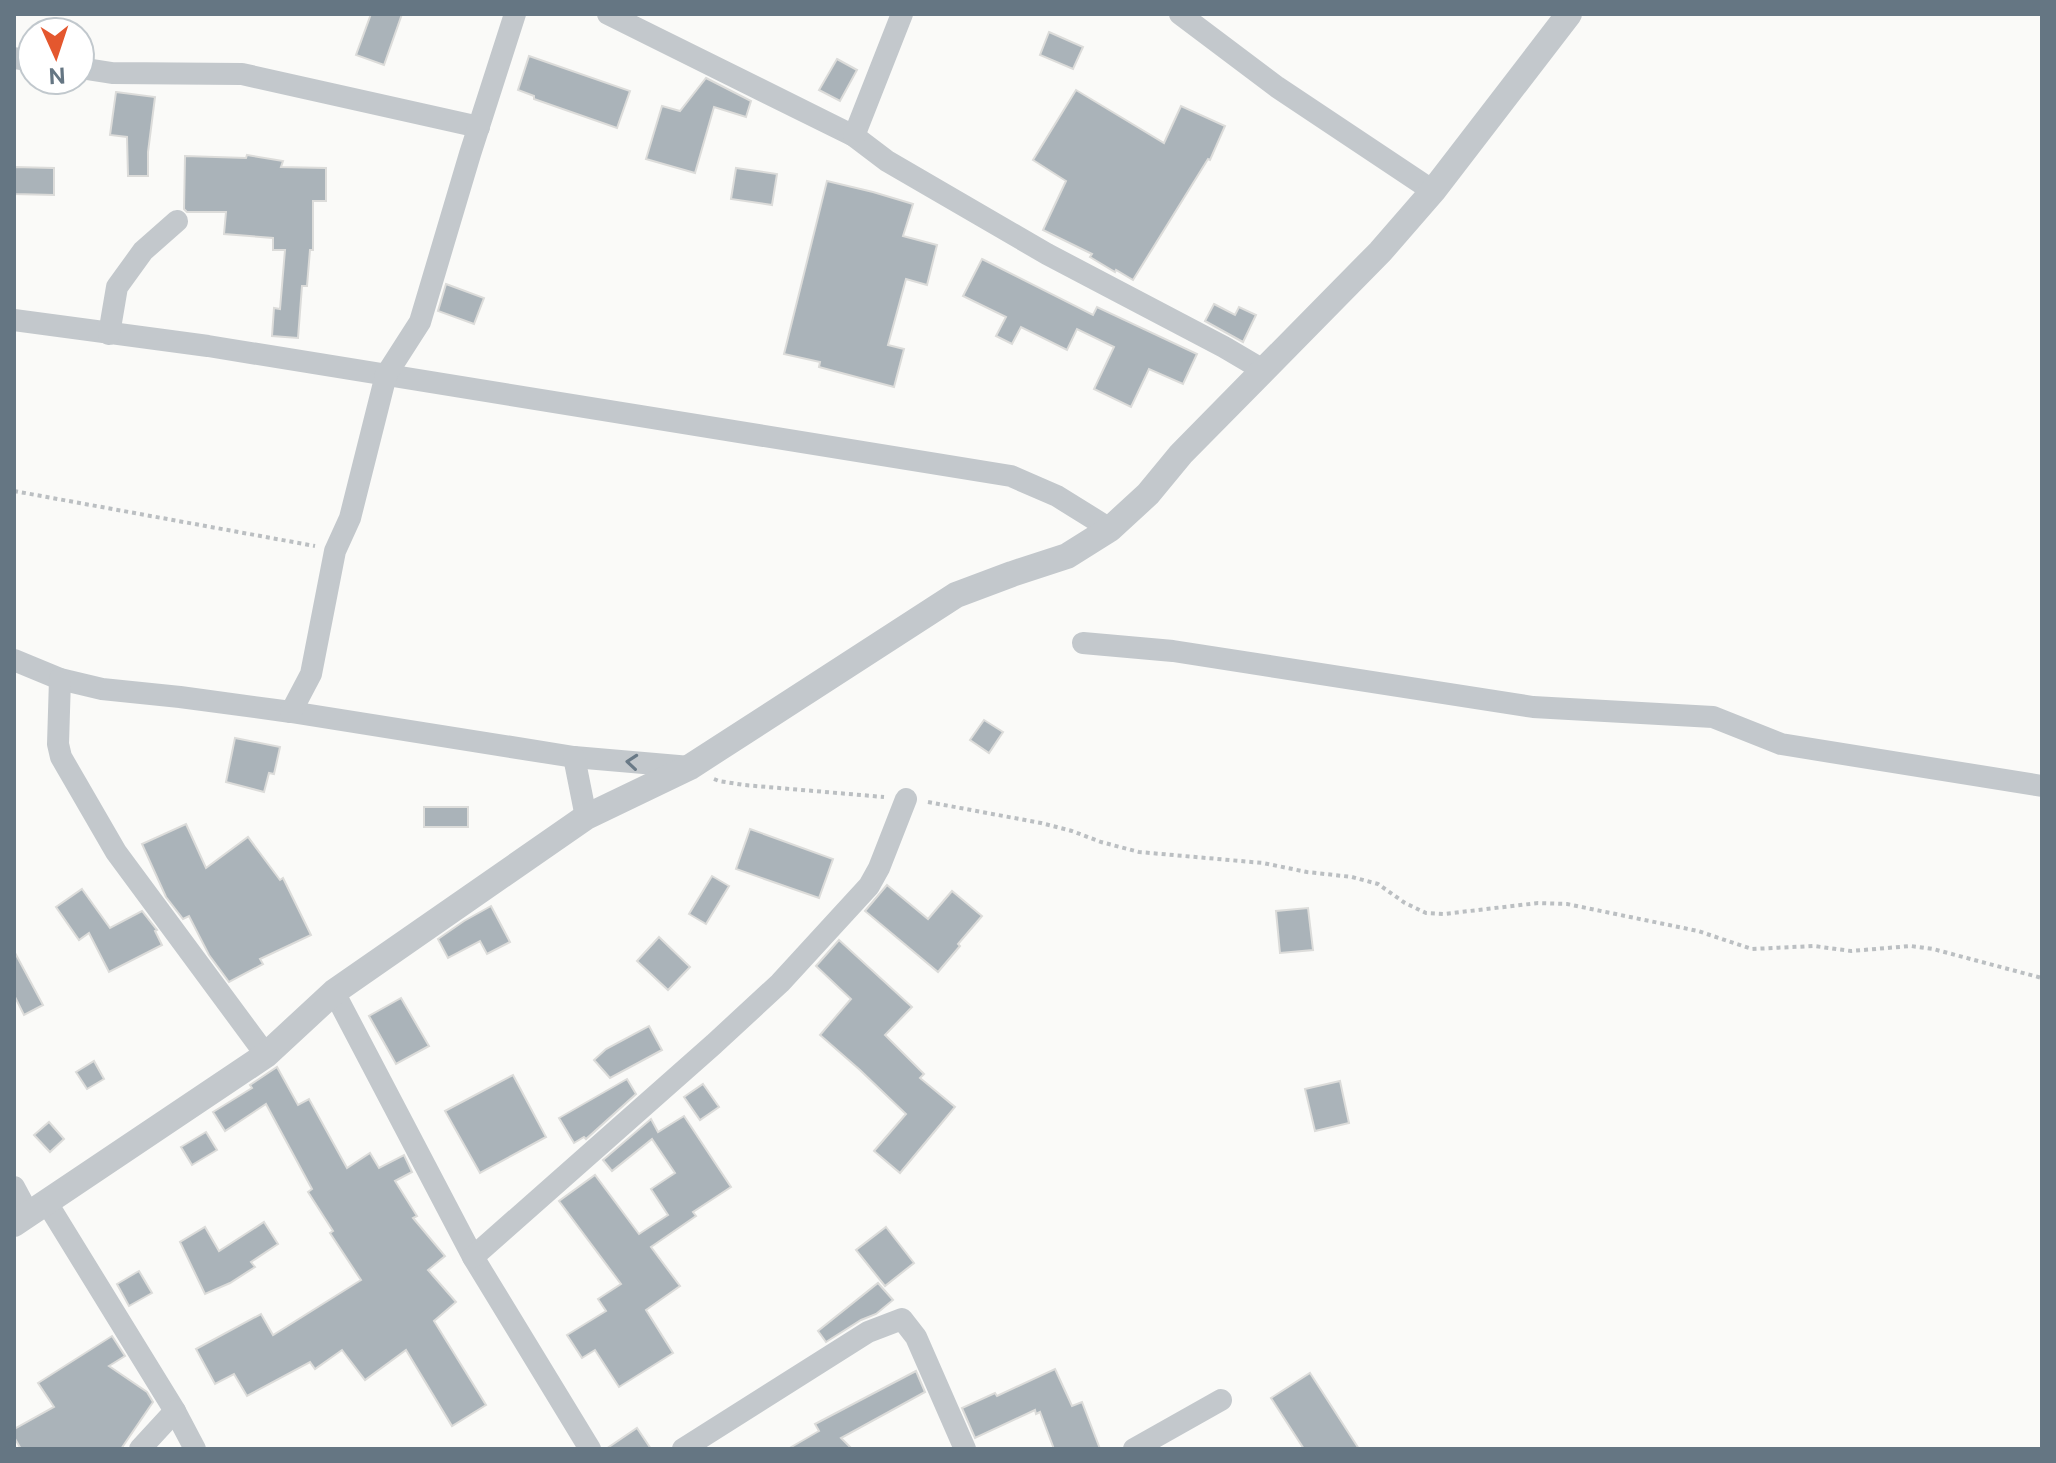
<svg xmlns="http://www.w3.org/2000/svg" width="2056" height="1463" font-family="'Public Sans',sans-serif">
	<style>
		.building { fill: #aab3b9; stroke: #dcdcda; stroke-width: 2 }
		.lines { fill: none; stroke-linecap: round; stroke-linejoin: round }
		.path { stroke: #bbbfc2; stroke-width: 4; stroke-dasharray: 4 4; stroke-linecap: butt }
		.minor { stroke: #c3c8cc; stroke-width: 22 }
		.tertiary { stroke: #c3c8cc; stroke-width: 26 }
		.oneway { stroke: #6a7a87 }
	</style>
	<rect width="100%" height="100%" fill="#fafaf8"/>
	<g class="building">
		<polygon points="371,14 402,14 384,65 356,55"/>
		<polygon points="1049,32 1083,47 1073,69 1040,55"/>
		<polygon points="529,56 630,91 617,128 534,99 534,96 518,90"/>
		<polygon points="837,59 857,70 840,101 819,90"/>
		<polygon points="706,78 751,101 746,117 714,107 695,173 646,159 662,106 680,111"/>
		<polygon points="1076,90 1164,143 1181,106 1225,126 1210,160 1208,159 1133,280 1116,270 1115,272 1090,257 1092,254 1043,230 1066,181 1033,160"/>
		<polygon points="116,92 155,97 148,152 148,176 128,176 127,137 110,135"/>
		<polygon points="247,155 283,161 281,167 326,168 326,201 313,201 313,250 310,250 307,286 302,286 298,338 272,336 274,308 280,309 285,250 273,250 273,238 224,234 226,212 187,212 184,209 185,156 246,158"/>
		<polygon points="14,167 54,168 54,195 14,194"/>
		<polygon points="736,168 777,174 772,205 731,199"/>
		<polygon points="827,181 873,192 913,204 903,236 937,245 927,285 906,279 888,345 904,349 894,387 819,367 820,362 784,354"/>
		<polygon points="982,259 1093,315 1097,307 1197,354 1183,384 1149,369 1131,407 1094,389 1114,347 1077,329 1067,350 1021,327 1012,344 996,336 1006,317 963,296"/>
		<polygon points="446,284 484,298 474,324 438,311"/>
		<polygon points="1214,304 1235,315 1239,307 1256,315 1243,342 1205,321"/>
		<polygon points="984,720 1003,732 989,753 970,740"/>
		<polygon points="235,738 280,747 274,774 269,773 264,792 226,782"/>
		<rect x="424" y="807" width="44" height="20"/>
		<polygon points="186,824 206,868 248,837 280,880 283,878 311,935 260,959 263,964 229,982 209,955 189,916 183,919 166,897 142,844"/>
		<polygon points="750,829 833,859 819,898 736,869"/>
		<polygon points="712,876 729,886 706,924 689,914"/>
		<polygon points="887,885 928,919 952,891 982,916 958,944 960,946 938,972 865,911"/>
		<polygon points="82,889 110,928 142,911 157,930 155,931 162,945 109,972 89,933 79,940 56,907"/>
		<polygon points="491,906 510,942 487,954 480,941 448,958 438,939 464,921"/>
		<polygon points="1308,908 1313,950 1280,953 1276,911"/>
		<polygon points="659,937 690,967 668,990 637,961"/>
		<polygon points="839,940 912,1007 885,1035 924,1074 920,1078 955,1107 900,1173 874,1151 906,1114 860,1070 820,1035 851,999 816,966"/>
		<polygon points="14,951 43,1005 24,1015 14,995"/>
		<polygon points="401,998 429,1046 396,1064 369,1016"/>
		<polygon points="649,1026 662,1050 610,1078 594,1060 606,1049"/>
		<polygon points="94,1061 104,1079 87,1089 76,1072"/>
		<polygon points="277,1067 298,1105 309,1099 347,1168 370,1153 379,1168 404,1155 412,1172 395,1181 417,1216 413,1218 445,1256 428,1270 456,1302 434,1321 486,1405 452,1426 406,1350 365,1380 342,1350 315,1369 310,1362 247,1396 234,1374 215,1384 196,1349 261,1314 273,1335 361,1280 330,1233 333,1231 308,1192 312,1189 266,1104 225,1131 213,1112 252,1088 250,1085"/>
		<polygon points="513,1075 546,1137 480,1173 445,1111"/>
		<polygon points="627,1079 636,1094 586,1139 584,1137 574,1143 559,1118"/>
		<polygon points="1340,1081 1349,1123 1315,1131 1305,1089"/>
		<polygon points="703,1084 719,1107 700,1120 684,1097"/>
		<polygon points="684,1116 731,1187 693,1212 696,1216 651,1247 680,1286 646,1310 673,1353 619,1387 595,1350 582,1358 567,1335 606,1311 598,1299 621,1284 559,1201 595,1175 639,1234 668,1215 651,1189 675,1173 652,1139 612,1171 603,1160 651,1119 658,1132"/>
		<polygon points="49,1122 64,1139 50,1152 34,1135"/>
		<polygon points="206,1132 217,1150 192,1165 181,1147"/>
		<polygon points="264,1222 278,1244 251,1262 255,1267 230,1283 205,1294 180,1242 205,1227 219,1251"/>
		<polygon points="886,1227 914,1263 885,1286 856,1250"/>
		<polygon points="139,1271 152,1293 129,1306 117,1284"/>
		<polygon points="878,1283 893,1300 876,1314 861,1320 826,1342 818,1331"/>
		<polygon points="112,1336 125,1356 109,1366 147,1392 153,1402 121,1449 21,1449 14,1437 14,1429 54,1407 38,1383"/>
		<polygon points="1055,1369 1072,1406 1082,1402 1100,1449 1054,1449 1040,1412 1036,1414 1035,1410 975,1438 962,1408 995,1393 997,1396"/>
		<polygon points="916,1371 925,1392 841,1438 852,1449 788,1449 819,1431 815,1424"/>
		<polygon points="1310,1373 1359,1449 1304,1449 1271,1398"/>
		<polygon points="637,1428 651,1449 606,1449"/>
	</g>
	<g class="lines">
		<g class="path">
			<polyline points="14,491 315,546"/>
			<polyline points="714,779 719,781 744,785 884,797"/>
			<polyline points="928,802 1041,823 1072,831 1101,842 1139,852 1263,863 1307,872 1352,877 1378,884 1405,903 1426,913 1444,914 1538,903 1567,904 1698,931 1752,949 1814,946 1851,951 1911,946 1933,949 2042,978"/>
		</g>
		<g class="minor">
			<polyline points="608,14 854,136 887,161 1047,254 1224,347 1263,370"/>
			<polyline points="1180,14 1277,87 1433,191"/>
			<polyline points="14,58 32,61"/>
			<polyline points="80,68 112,73 242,74 479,127"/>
			<polyline points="854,136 902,14"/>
			<polyline points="14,320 208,346 1011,476 1057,496 1110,529"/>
			<polyline points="109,334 117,287 143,251 177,221"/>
			<polyline points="1083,643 1173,651 1533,707 1713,717 1781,744 2042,786"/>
			<polyline points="14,660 60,679 102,689 180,697 291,712 574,757 690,767"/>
			<polyline points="60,679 58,744 61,757 116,852 266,1055"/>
			<polyline points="291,712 311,674 335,551 350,518 386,375 420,322 470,154 515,14"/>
			<polyline points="574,757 586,817"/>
			<polyline points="334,992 473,1257 590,1449"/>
			<polyline points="14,1187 29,1215"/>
			<polyline points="47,1203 175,1411 195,1449"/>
			<polyline points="473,1257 714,1044 780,983 869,886 879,868 906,799"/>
			<polyline points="140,1449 175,1411"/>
			<polyline points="683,1449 868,1332 902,1319 916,1337 965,1449"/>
			<polyline points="1134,1449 1221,1400"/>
		</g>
		<polyline class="tertiary" points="14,1224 266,1055 334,992 586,817 690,767 956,595 1012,574 1067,556 1110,529 1148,494 1181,454 1380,252 1433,191 1569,14"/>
	</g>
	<defs><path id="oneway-chevron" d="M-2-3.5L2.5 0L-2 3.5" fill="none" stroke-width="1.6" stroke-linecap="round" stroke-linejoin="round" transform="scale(2)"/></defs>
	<use class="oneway" href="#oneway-chevron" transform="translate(632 762) rotate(-175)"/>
	<rect width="2056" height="1463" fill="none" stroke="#657683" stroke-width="32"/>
	<g transform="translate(56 56) rotate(177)"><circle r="38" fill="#ffffff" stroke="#c1c8cd" stroke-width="2"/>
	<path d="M0-6L14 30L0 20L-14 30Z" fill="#e4572e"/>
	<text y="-12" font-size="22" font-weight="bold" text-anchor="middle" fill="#657683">N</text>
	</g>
</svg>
